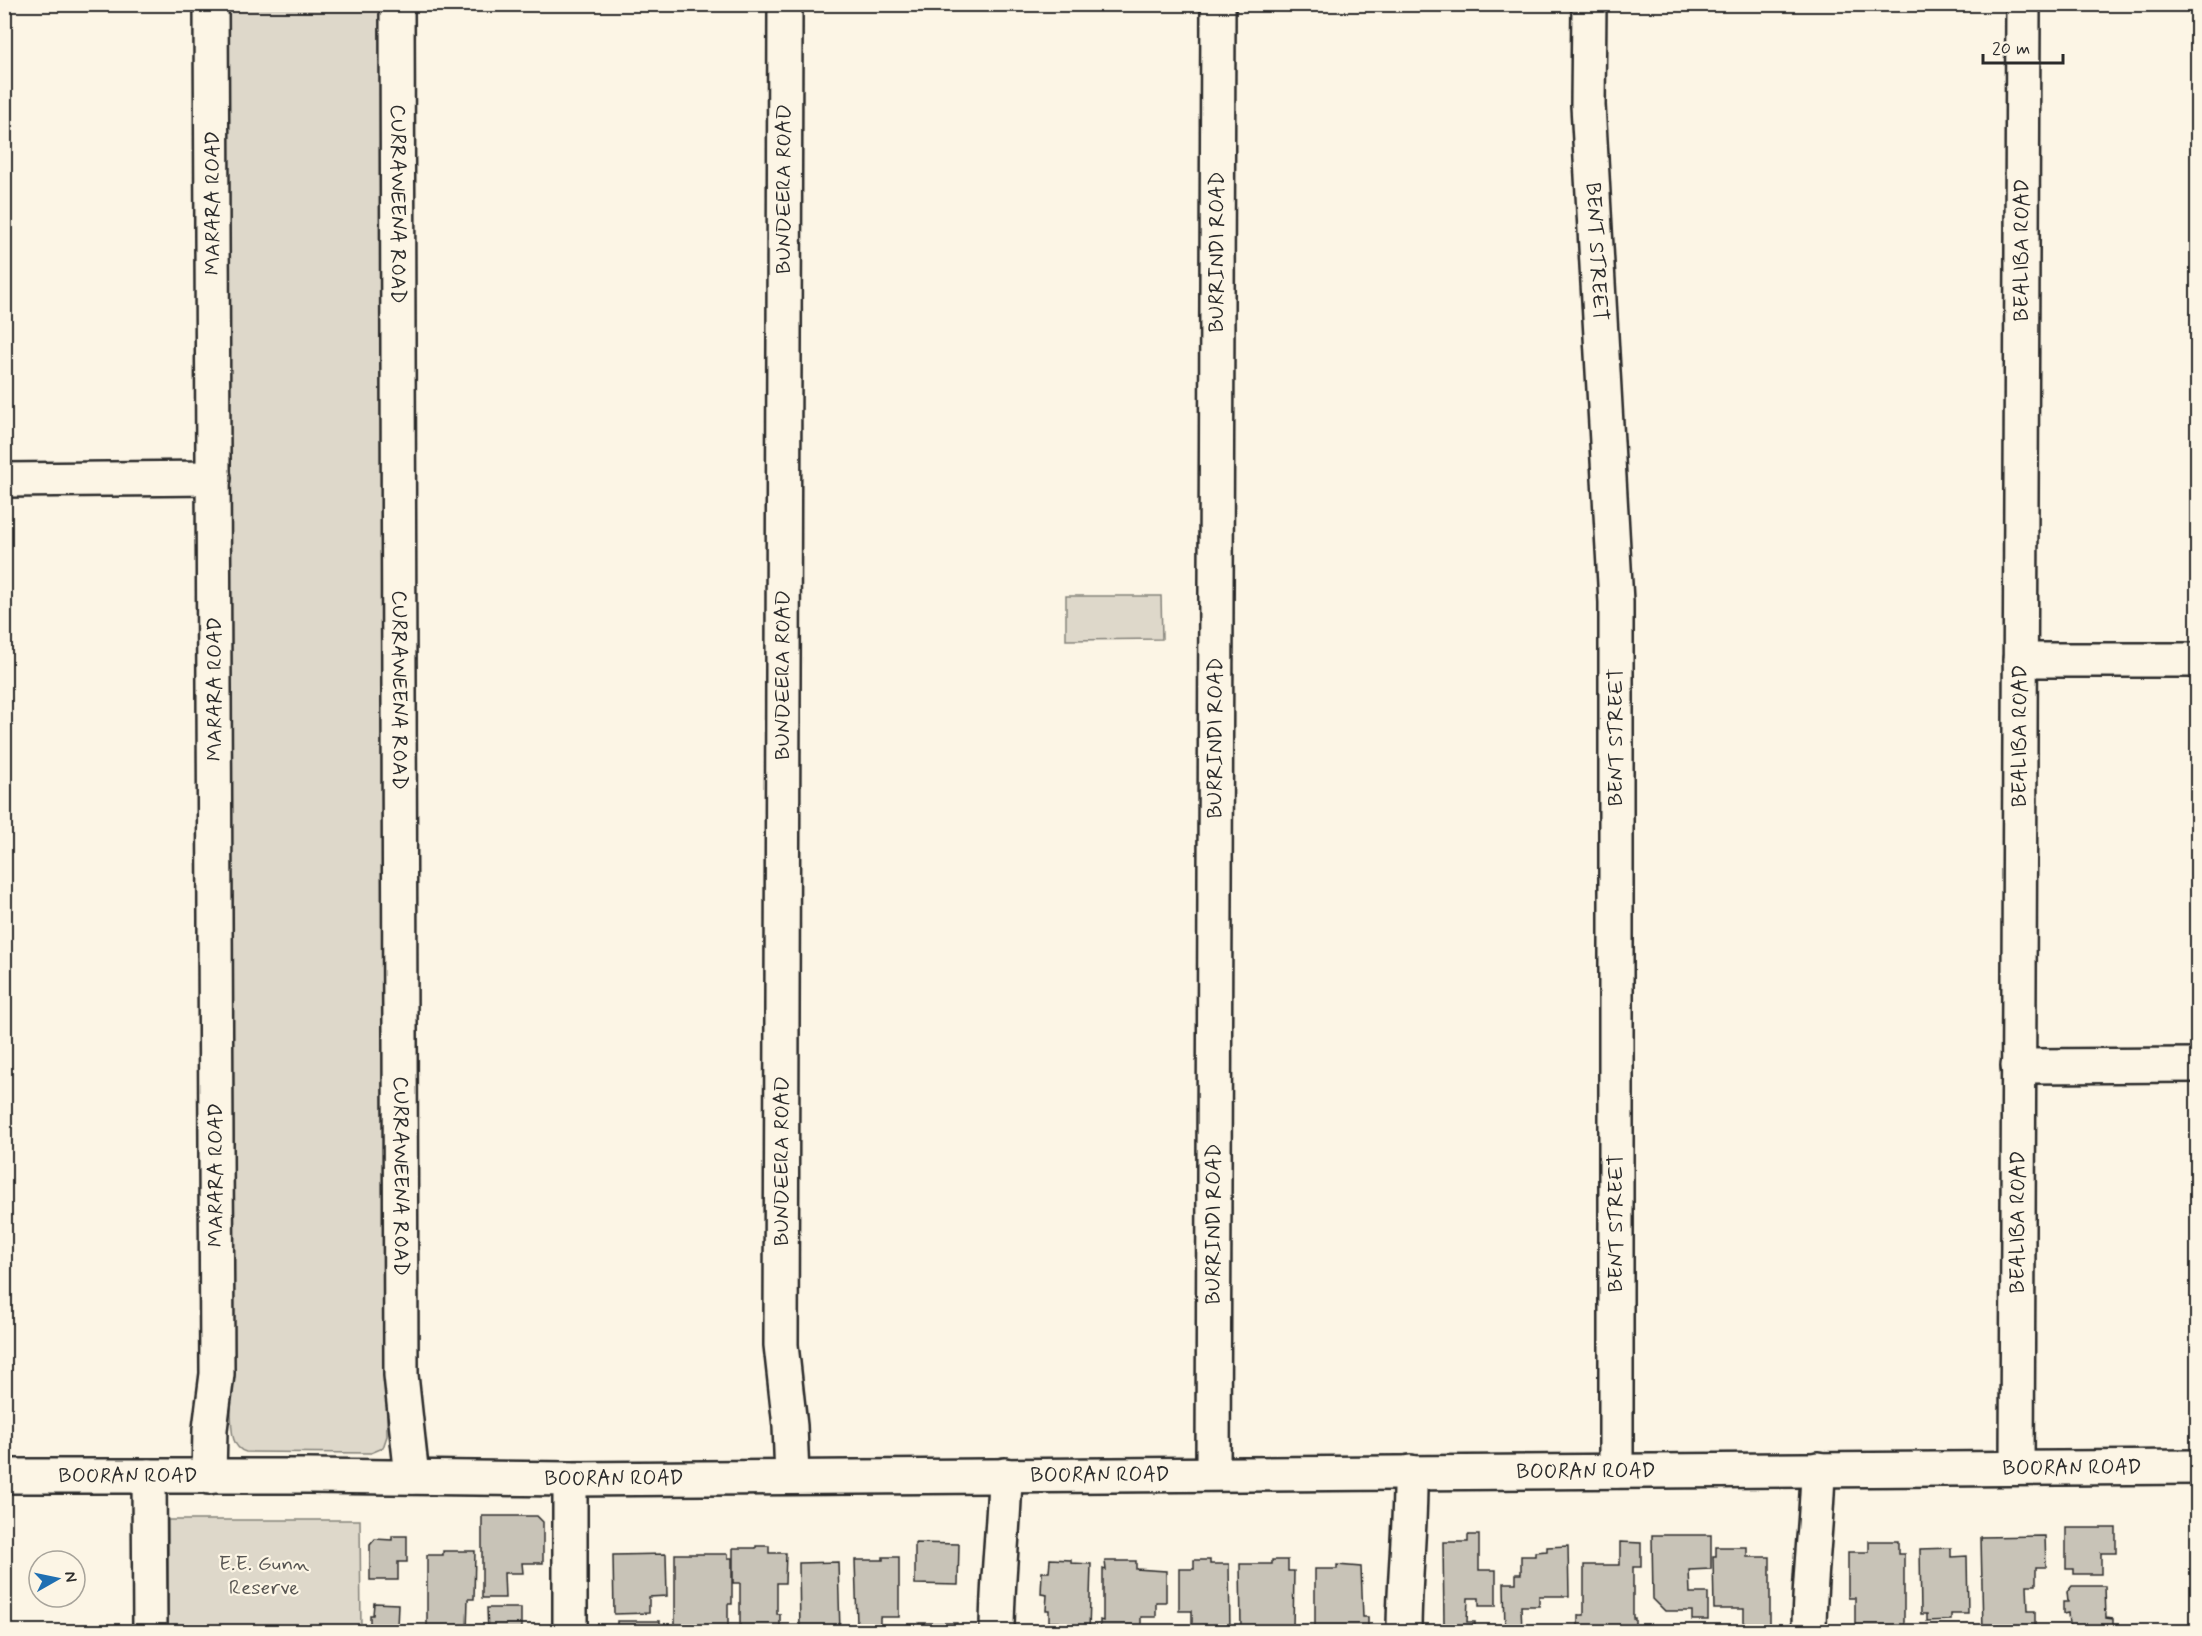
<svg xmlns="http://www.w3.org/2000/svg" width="2202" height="1636" font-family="Mynerve,sans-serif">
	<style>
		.green { fill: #ded8ca; stroke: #84827a; stroke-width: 1.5 }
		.building { fill: #c8c3b7; stroke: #2b2b2b; stroke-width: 1.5 }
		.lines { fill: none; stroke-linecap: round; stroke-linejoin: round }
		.minor-casing { stroke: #2b2b2b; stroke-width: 38 }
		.minor { stroke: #fcf5e5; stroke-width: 33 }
		.labels { text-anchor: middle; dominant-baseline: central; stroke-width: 4.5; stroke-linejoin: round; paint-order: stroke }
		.street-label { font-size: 21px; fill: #2b2b2b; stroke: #fcf5e5 }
		.park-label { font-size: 21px; fill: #585653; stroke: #fcf5e5 }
	</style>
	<rect width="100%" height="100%" fill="#fcf5e5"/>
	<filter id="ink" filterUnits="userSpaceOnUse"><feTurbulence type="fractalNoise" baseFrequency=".0167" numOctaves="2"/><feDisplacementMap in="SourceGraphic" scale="12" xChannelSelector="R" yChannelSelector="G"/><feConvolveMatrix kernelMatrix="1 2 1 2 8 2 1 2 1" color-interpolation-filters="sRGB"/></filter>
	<g filter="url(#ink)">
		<g class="green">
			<path d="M225,5H384L383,763L387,1436L383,1448L371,1453L246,1452C230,1448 232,1426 231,1413Z"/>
			<polygon points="1066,596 1161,596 1162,639 1066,640"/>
			<polygon points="168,1520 360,1520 361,1631 168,1631"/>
		</g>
		<g class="building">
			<polygon points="482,1516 537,1516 543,1522 543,1563 522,1563 523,1573 504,1573 505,1598 482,1598"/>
			<polygon points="2066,1528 2116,1528 2116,1553 2101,1553 2101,1574 2073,1574 2073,1569 2066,1569"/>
			<polygon points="1468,1535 1479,1535 1479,1570 1496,1570 1496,1606 1479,1606 1479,1598 1468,1598 1467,1622 1475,1622 1475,1632 1446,1632 1446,1624 1444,1624 1443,1542 1468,1542"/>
			<polygon points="1652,1535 1711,1535 1711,1569 1689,1570 1690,1593 1708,1593 1708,1620 1692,1620 1692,1611 1665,1611 1653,1599"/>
			<polygon points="392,1536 407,1536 407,1562 398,1562 398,1580 370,1580 370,1545 375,1539 392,1540"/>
			<polygon points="2045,1536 2046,1567 2036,1567 2036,1585 2027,1585 2028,1611 2035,1611 2035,1632 1983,1632 1981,1537"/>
			<polygon points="1869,1541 1898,1541 1898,1554 1904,1554 1904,1632 1855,1632 1855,1598 1848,1598 1848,1552 1869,1552"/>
			<polygon points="1620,1542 1641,1543 1641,1567 1633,1567 1633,1618 1635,1618 1635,1632 1578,1632 1578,1615 1584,1615 1584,1565 1620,1565"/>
			<polygon points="915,1543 959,1544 958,1585 915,1584"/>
			<polygon points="756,1546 769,1546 769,1553 786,1553 785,1583 777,1583 777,1614 780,1614 780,1632 740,1632 740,1583 733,1583 733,1548 756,1548"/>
			<polygon points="1568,1546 1569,1596 1539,1596 1539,1606 1521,1606 1522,1632 1505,1632 1504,1583 1516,1583 1516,1574 1521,1574 1521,1556 1535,1556 1535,1552 1547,1551 1547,1547"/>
			<polygon points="1716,1547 1747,1547 1747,1557 1770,1557 1770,1632 1744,1632 1744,1609 1714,1609 1713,1556 1716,1556"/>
			<polygon points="1951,1548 1951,1557 1967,1556 1968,1614 1951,1614 1951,1620 1927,1621 1927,1614 1921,1614 1920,1549"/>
			<polygon points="443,1551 475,1551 474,1599 468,1599 467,1632 427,1632 427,1555 443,1555"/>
			<polygon points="666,1554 667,1596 649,1597 649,1613 614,1614 613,1555"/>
			<polygon points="675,1554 728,1554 728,1558 732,1558 732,1604 728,1604 728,1632 675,1632"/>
			<polygon points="883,1557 899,1557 899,1617 880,1617 880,1624 857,1624 855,1560 883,1560"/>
			<polygon points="1050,1559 1071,1560 1071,1563 1091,1564 1089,1632 1058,1632 1058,1622 1049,1622 1049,1610 1046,1610 1047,1595 1041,1594 1042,1572 1049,1572"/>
			<polygon points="1194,1560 1210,1560 1210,1564 1229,1564 1230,1632 1192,1632 1192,1611 1179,1611 1179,1569 1194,1569"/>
			<polygon points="1272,1560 1288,1560 1288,1571 1294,1571 1293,1629 1241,1628 1240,1564 1272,1564"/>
			<polygon points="1105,1561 1136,1561 1136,1569 1166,1571 1166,1602 1156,1602 1156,1617 1141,1617 1141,1627 1146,1627 1146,1632 1100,1632 1100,1620 1103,1621 1103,1569 1106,1570"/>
			<polygon points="838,1562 840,1632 800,1631 799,1563"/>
			<polygon points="1337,1565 1361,1567 1363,1617 1368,1617 1368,1632 1331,1632 1331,1629 1315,1629 1315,1569 1337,1569"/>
			<polygon points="2072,1586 2105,1586 2106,1618 2113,1619 2113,1632 2073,1632 2069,1625 2068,1613 2063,1614 2063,1602 2068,1602 2067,1592"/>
			<polygon points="374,1603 398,1604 397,1628 403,1627 402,1632 370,1632 370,1615 373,1615"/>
			<polygon points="487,1608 521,1608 521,1632 488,1632"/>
			<polygon points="617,1621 660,1621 660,1624 671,1625 671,1632 617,1632"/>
			<polygon points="919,1623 957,1623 957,1632 914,1632 918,1630"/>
			<rect x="875" y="1627" width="18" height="5"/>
		</g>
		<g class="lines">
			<g class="minor-casing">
				<g id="minor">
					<path id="s1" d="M397,4L401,1375L412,1477"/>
					<polyline points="785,4 781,1345 790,1426 792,1477"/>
					<path id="s2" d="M1589,4L1588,105L1616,602V1471"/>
					<polyline points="4,480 214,478"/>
					<polyline points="2020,660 2198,660"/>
					<polyline points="2018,1066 2198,1065"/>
					<path id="s3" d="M2017,1468L2023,4"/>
					<path id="s4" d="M1213,1473L1218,4"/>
					<path id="s5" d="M4,1476H308L570,1479L2198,1467"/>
					<polyline points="149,1476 150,1632"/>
					<polyline points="209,1477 210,1429 217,1374 211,4"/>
					<polyline points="570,1479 570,1632"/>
					<path d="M997,1632C997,1579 1004,1527 1005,1475"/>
					<path d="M1404,1632C1404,1578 1411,1525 1410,1472"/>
					<path d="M1809,1632C1809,1577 1817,1523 1818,1469"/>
				</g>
			</g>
			<use href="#minor" class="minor"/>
		</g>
	</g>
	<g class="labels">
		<g class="street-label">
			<text transform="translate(784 189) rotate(-90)">BUNDEERA ROAD</text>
			<text transform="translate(213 203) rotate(-90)">MARARA ROAD</text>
			<text stroke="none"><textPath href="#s1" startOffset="200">CURRAWEENA ROAD</textPath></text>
			<text stroke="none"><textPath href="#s3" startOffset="1218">BEALIBA ROAD</textPath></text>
			<text stroke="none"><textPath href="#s2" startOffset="248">BENT STREET</textPath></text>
			<text stroke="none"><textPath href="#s4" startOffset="1221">BURRINDI ROAD</textPath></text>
			<text transform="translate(783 675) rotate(-90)">BUNDEERA ROAD</text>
			<text transform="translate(215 689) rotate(-90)">MARARA ROAD</text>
			<text stroke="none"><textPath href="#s1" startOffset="686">CURRAWEENA ROAD</textPath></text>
			<text stroke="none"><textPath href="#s3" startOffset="732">BEALIBA ROAD</textPath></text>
			<text transform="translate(1616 737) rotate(-90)">BENT STREET</text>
			<text stroke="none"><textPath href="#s4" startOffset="735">BURRINDI ROAD</textPath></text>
			<text transform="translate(782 1161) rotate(-90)">BUNDEERA ROAD</text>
			<text transform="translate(216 1175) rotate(-90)">MARARA ROAD</text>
			<text stroke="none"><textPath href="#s1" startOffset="1172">CURRAWEENA ROAD</textPath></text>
			<text stroke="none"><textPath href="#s3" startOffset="246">BEALIBA ROAD</textPath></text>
			<text transform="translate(1616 1223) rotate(-90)">BENT STREET</text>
			<text stroke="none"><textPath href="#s4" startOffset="249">BURRINDI ROAD</textPath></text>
			<text stroke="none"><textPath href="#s5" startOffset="2068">BOORAN ROAD</textPath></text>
			<text stroke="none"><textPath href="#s5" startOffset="1582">BOORAN ROAD</textPath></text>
			<text stroke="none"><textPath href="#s5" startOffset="1096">BOORAN ROAD</textPath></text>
			<text stroke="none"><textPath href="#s5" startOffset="124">BOORAN ROAD</textPath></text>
			<text stroke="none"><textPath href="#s5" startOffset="610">BOORAN ROAD</textPath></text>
		</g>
		<g class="park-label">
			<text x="264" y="1564">E.E. Gunn<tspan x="264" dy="24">Reserve</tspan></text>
		</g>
	</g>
	<rect width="2202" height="1636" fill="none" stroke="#fcf5e5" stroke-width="24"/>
	<rect x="12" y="12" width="2178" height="1612" fill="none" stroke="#2b2b2b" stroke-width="2" filter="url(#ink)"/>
	<g transform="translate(57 1579) rotate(81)"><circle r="28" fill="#fcf5e5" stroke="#a8a49b" stroke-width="1.5"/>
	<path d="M0-4.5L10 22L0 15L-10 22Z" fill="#1f6fb2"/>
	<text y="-9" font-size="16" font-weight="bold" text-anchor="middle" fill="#2b2b2b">N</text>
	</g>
	<path d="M1983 54v9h80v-9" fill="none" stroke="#2b2b2b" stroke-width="3"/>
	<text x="1992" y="54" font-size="18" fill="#2b2b2b" stroke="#fcf5e5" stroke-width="4.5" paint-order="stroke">20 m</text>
</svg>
